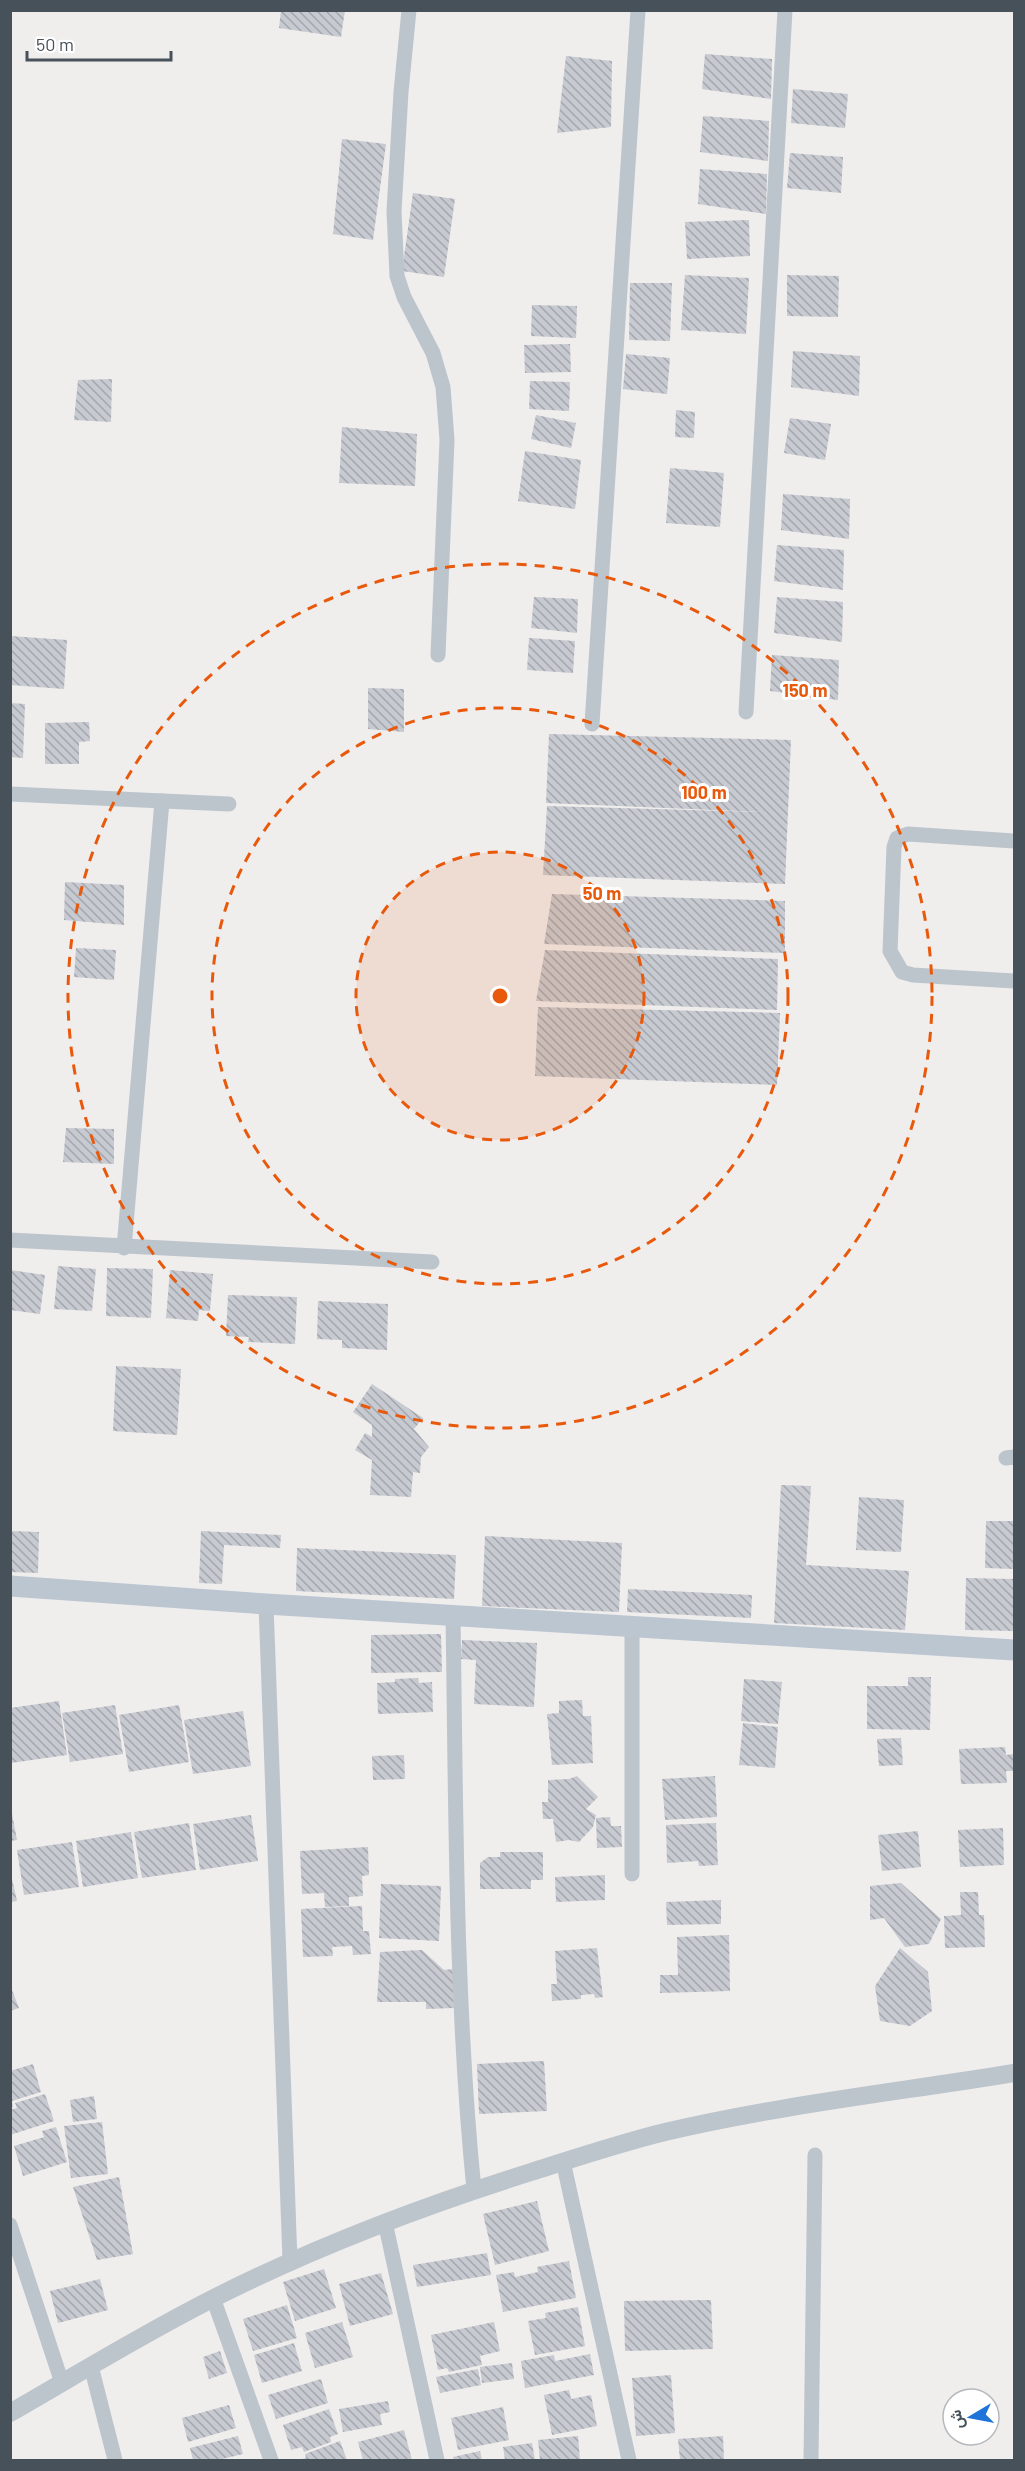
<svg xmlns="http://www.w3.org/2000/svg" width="1025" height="2471" font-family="Barlow,Vazirmatn,sans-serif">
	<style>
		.building { fill: url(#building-back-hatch) }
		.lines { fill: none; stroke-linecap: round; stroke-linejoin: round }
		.minor { stroke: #bcc5cc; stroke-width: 15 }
		.tertiary { stroke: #bcc5cc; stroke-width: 18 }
		.secondary { stroke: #bbc6d1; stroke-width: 21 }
		.ring { fill: none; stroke: #e8590c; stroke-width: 3; stroke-dasharray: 10 8 }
		.centre { fill: #e8590c; stroke: #fff; stroke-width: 3 }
		.ring-label { font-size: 18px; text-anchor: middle; font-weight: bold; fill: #e8590c; stroke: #fff; stroke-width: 6; stroke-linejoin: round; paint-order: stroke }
	</style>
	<defs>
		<pattern id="building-back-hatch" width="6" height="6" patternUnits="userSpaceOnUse" patternTransform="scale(1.5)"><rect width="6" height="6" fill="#c7cad0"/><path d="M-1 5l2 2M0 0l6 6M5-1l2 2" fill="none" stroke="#a3a6ac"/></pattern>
	</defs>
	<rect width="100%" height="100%" fill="#f0eded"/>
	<g class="building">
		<polygon points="281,10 345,10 341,37 279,28"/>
		<polygon points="705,54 772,59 771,99 702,89"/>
		<polygon points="566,56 612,61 611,127 557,133"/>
		<polygon points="793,89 848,94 845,128 791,123"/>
		<polygon points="703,116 769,121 768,161 700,152"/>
		<polygon points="342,139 386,144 373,240 333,234"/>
		<polygon points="790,153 843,157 841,193 787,188"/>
		<polygon points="700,169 767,174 766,214 698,204"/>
		<polygon points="413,193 455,199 444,277 402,271"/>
		<polygon points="749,220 750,256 687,259 685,222"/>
		<polygon points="685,275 749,278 746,334 681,330"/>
		<polygon points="787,275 839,276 838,317 787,316"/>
		<polygon points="630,283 672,283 670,341 629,340"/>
		<polygon points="532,305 577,306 576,338 531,336"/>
		<polygon points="570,344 571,372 525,373 524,345"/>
		<polygon points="793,351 860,356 859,396 791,387"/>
		<polygon points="626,354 670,358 667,394 623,389"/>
		<polygon points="112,379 111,422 74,420 78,380"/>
		<polygon points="530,381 570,382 569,411 529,409"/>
		<polygon points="676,410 695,412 694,438 675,437"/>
		<polygon points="536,415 576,423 571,448 531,439"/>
		<polygon points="790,418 831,424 825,460 784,453"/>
		<polygon points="342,427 417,434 415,486 339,483"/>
		<polygon points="525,451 581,460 575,509 518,501"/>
		<polygon points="670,468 724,473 720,527 666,523"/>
		<polygon points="783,494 850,499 849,539 781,530"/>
		<polygon points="777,545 844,550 843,590 774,581"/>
		<polygon points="534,597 578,599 577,633 531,628"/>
		<polygon points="777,597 843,602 842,642 774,633"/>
		<polygon points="10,636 67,640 64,689 10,685"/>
		<polygon points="529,638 575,641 573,673 527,670"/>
		<polygon points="772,655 839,660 838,700 770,691"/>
		<polygon points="368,688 404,689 404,732 368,729"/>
		<polygon points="10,703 25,704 23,758 10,757"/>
		<polygon points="89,722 90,741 79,742 79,764 45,764 45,723"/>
		<polygon points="549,734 791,740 785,884 543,875 547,806 762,812 546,803"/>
		<polygon points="65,882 124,885 124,925 64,920"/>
		<polygon points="552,894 785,901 785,953 544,944"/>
		<polygon points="76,948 116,950 114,980 74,977"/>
		<polygon points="545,950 778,959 777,1010 536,1001"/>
		<polygon points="538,1007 780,1013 777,1085 535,1076"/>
		<polygon points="66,1128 114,1129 114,1164 63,1162"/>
		<polygon points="58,1266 96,1269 92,1311 54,1309"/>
		<polygon points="107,1268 153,1269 151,1318 106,1316"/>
		<polygon points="10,1270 45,1275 40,1314 10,1310"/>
		<polygon points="170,1270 213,1274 210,1311 199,1310 198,1321 166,1318"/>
		<polygon points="228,1295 297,1297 295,1344 248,1342 249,1337 226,1336"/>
		<polygon points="318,1301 388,1304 387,1350 342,1348 342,1340 317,1339"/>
		<polygon points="116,1366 181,1369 177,1435 113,1431"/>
		<polygon points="372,1384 423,1418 414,1429 429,1447 421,1457 420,1473 413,1472 411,1497 370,1495 372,1460 355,1450 365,1433 372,1437 372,1425 353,1412"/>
		<polygon points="781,1485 811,1486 806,1565 909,1571 905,1630 774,1623"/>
		<polygon points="859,1497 904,1500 901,1552 856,1550"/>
		<polygon points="986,1521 1014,1521 1014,1569 985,1568"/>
		<polygon points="10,1531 39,1532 38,1573 10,1572"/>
		<polygon points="201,1531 281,1535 280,1548 224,1545 222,1584 199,1583"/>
		<polygon points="485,1536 622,1543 619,1612 482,1606"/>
		<polygon points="297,1548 456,1555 454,1599 296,1591"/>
		<polygon points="966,1578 1014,1579 1014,1631 965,1630"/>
		<polygon points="628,1589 752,1595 751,1618 627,1612"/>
		<polygon points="441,1634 442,1672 371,1673 371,1635"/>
		<polygon points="462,1640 537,1643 534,1707 474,1704 476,1660 461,1659"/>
		<polygon points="908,1677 931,1677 930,1730 867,1729 867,1686 908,1686"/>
		<polygon points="418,1678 419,1683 432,1682 433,1712 378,1714 377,1683 395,1682 395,1679"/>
		<polygon points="744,1679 782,1682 778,1724 741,1721"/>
		<polygon points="582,1700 583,1716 591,1716 593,1763 552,1765 547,1714 559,1713 559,1701"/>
		<polygon points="59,1701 67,1755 11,1763 10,1708"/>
		<polygon points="115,1705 123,1754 70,1762 62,1713"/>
		<polygon points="179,1705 189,1762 129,1772 119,1715"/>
		<polygon points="243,1711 251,1766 193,1774 184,1720"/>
		<polygon points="743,1723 778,1727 775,1768 739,1765"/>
		<polygon points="901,1738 903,1765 879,1766 877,1739"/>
		<polygon points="1005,1747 1006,1755 1013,1754 1013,1771 1006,1771 1007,1783 961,1784 959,1749"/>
		<polygon points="404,1755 405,1779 373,1780 372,1756"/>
		<polygon points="577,1776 598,1797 586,1809 596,1815 593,1827 579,1842 569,1840 556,1842 553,1819 543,1819 542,1802 548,1802 548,1780 569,1779"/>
		<polygon points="715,1776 717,1817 665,1820 662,1779"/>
		<polygon points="10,1803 17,1840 10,1841"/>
		<polygon points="251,1815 258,1861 200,1870 193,1824"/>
		<polygon points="610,1817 611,1826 621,1826 622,1847 597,1848 596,1818"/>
		<polygon points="189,1823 196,1870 142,1878 134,1832"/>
		<polygon points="716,1823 718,1865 699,1866 698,1861 667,1863 666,1825"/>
		<polygon points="1003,1828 1004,1865 960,1867 958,1830"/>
		<polygon points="918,1831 921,1867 882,1871 878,1835"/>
		<polygon points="131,1832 138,1878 83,1887 76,1841"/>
		<polygon points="72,1842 79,1887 24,1895 17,1850"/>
		<polygon points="368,1847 369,1875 362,1876 363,1896 349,1897 349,1906 325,1907 324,1893 302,1894 300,1851"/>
		<polygon points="500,1852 543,1852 543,1880 531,1880 531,1889 480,1889 480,1863 488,1857 500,1857"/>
		<polygon points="10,1870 17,1901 10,1902"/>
		<polygon points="605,1875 605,1900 556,1902 555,1877"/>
		<polygon points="901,1883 941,1919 929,1944 905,1947 884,1918 870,1920 870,1886"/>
		<polygon points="381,1884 441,1886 439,1941 379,1938"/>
		<polygon points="960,1892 978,1892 979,1915 984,1915 985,1947 945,1948 944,1916 961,1915"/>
		<polygon points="721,1900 721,1924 667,1925 666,1902"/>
		<polygon points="362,1906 363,1931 369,1931 371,1954 353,1955 352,1946 332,1947 333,1956 303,1957 301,1909"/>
		<polygon points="729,1935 730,1991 660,1993 660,1975 678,1975 677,1937"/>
		<polygon points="597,1948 603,1997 595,1998 594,1994 581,1995 581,1999 552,2001 551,1984 557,1984 555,1951"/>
		<polygon points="900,1948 928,1972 932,2011 910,2026 880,2021 875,1986"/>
		<polygon points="422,1950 444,1970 453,1969 454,2008 426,2009 426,2002 377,2002 380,1952"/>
		<polygon points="10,1985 19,2008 10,2011"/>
		<polygon points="544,2061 547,2111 479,2114 477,2064"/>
		<polygon points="33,2064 41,2092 12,2101 13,2107 10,2108 10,2071"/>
		<polygon points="45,2094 54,2121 10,2135 10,2110 17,2108 15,2103"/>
		<polygon points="94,2096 97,2119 73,2122 70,2100"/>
		<polygon points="102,2122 108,2174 71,2178 64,2126"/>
		<polygon points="56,2127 67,2162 23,2176 14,2146 44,2137 42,2131"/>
		<polygon points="119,2177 133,2254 97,2260 73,2187"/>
		<polygon points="537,2201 549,2251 495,2265 483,2214"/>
		<polygon points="487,2253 491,2275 417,2287 413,2265"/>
		<polygon points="569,2261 576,2298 503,2312 496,2275 514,2272 515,2277 538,2272 537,2267"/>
		<polygon points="324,2269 336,2308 295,2321 283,2282"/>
		<polygon points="381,2273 393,2314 350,2326 339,2284"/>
		<polygon points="100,2279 108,2310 58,2323 50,2291"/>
		<polygon points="711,2300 713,2349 625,2351 624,2301"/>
		<polygon points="287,2305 297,2338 253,2351 243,2319"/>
		<polygon points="578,2307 585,2346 535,2355 528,2321 546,2318 545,2313"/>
		<polygon points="342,2322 353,2357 315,2368 305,2333"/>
		<polygon points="494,2322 500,2351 480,2356 482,2365 449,2372 447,2368 438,2370 431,2335"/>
		<polygon points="294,2343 302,2371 262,2383 254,2355"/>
		<polygon points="220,2351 227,2373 209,2379 203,2357"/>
		<polygon points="590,2354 594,2375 525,2388 521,2361 554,2355 555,2361"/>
		<polygon points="512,2363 514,2379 482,2383 480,2367"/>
		<polygon points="478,2369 481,2385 440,2393 436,2377"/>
		<polygon points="671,2375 675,2433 636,2436 632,2378"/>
		<polygon points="321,2379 328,2403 276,2419 268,2395"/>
		<polygon points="569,2390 571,2399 591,2395 597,2426 552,2435 544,2395"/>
		<polygon points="388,2401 390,2412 380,2414 382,2425 343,2432 339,2409"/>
		<polygon points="229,2405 236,2428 188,2442 182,2418"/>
		<polygon points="503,2407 509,2440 458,2450 451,2418"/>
		<polygon points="329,2409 338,2434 330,2437 331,2442 304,2452 302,2447 291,2450 283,2425"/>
		<polygon points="404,2430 412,2460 363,2460 358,2442"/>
		<polygon points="238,2436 243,2454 218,2460 193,2460 190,2448"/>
		<polygon points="578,2436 580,2460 540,2460 538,2440"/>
		<polygon points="723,2436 724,2460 680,2460 678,2439"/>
		<polygon points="340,2441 347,2460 298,2460 306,2458 305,2454"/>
		<polygon points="532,2443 535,2460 505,2460 503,2447"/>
		<polygon points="480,2451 482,2460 454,2460 453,2457"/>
	</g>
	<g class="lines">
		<g class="minor">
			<polyline points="409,10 401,92 394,211 397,276 404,297 433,353 443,387 447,440 438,655"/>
			<polyline points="746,712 785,10"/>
			<polyline points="592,724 638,10"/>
			<polyline points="10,794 229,804"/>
			<polyline points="1014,841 908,834 897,838 894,847 890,951 902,972 913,975 1014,981"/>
			<polyline points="10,1240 432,1262"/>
			<polyline points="124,1248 162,801"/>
			<polyline points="1006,1458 1014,1457"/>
			<polyline points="266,1604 290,2261"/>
			<path d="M453,1615C456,1807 455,1999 474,2190"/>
			<polyline points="632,1627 632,1874"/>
			<polyline points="563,2161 629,2460"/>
			<polyline points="385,2222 437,2460"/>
			<polyline points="10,2225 62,2383"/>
			<polyline points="213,2298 271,2460"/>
			<polyline points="91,2366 115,2460"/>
			<polyline points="811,2460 815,2155"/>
		</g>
		<path class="tertiary" d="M10,2413C78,2374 146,2332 216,2297C317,2246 423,2206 531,2172C575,2158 620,2143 665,2132C780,2105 898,2092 1014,2073"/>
		<polyline class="secondary" points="10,1586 266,1604 1014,1650"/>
	</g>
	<circle cx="500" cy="996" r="144" fill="#e8590c" fill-opacity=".12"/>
	<g class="ring">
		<circle cx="500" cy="996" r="144"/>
		<circle cx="500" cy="996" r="288"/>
		<circle cx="500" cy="996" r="432"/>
	</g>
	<circle cx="500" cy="996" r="9" class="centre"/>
	<g class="ring-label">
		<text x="805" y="697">150 m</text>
		<text x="704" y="799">100 m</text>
		<text x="602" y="900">50 m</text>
	</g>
	<rect width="1025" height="2471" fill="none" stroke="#46515a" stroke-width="24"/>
	<g transform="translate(971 2417) rotate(260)"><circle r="28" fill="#ffffff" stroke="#b5b9bd" stroke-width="1.5"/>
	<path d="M0-4.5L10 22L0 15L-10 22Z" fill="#1e74d9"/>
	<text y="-9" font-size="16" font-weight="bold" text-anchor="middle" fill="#46515a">ش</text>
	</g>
	<path d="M27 51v9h144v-9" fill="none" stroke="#46515a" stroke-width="3"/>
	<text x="36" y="51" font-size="18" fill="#46515a" stroke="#ffffff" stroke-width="4.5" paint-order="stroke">50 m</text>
</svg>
